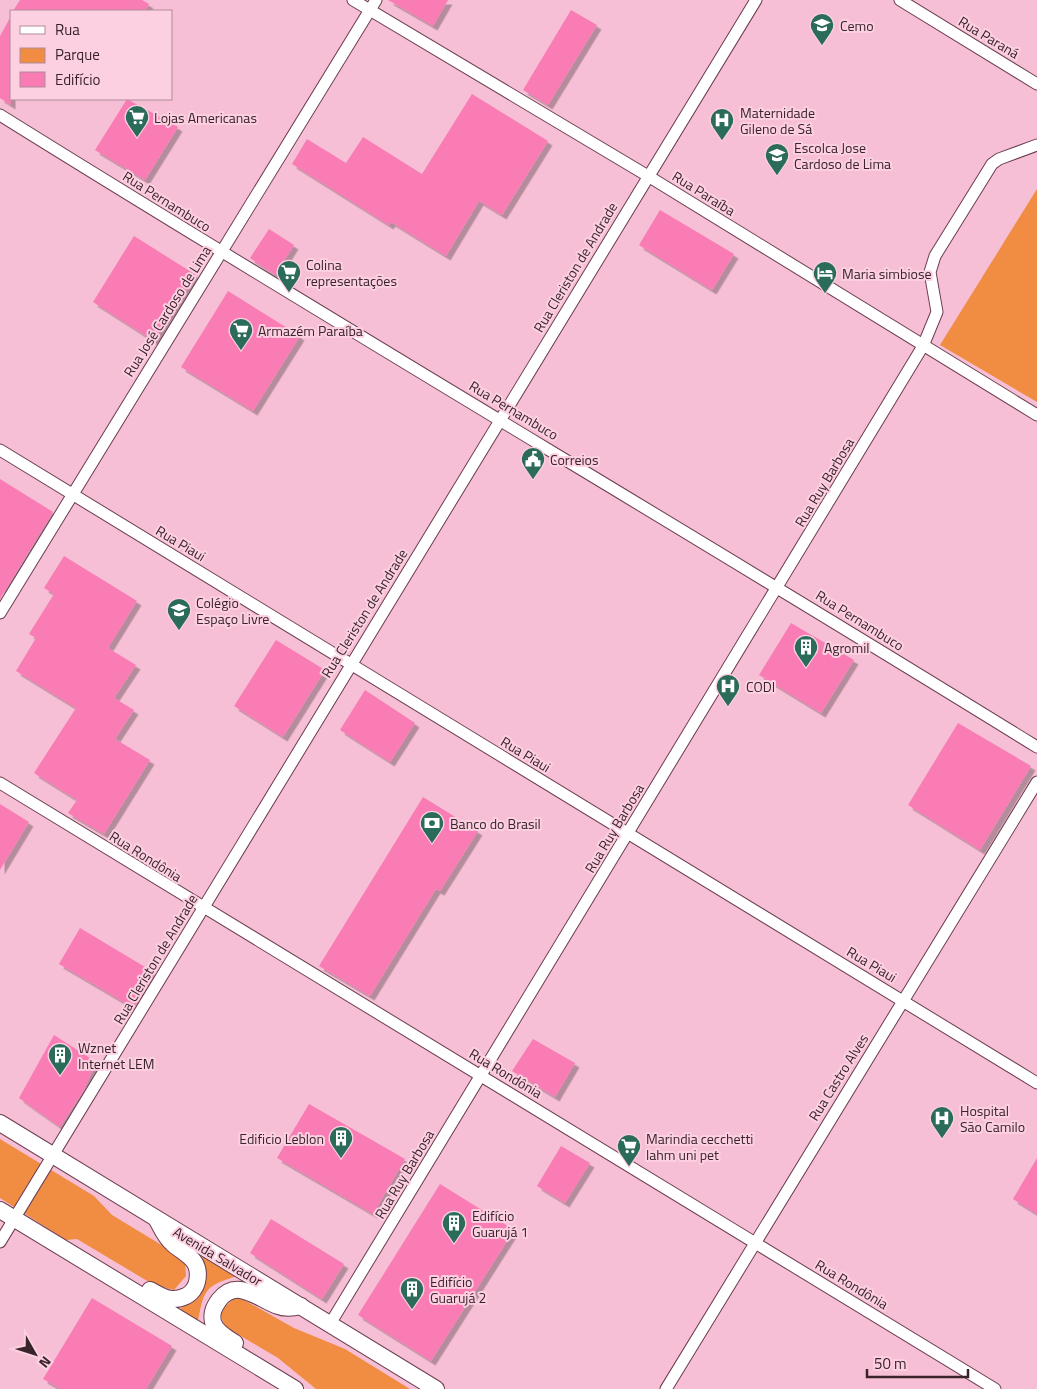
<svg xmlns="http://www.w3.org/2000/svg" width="1037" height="1389" font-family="'Titillium Web',sans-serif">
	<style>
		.green { fill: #f18c43 }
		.building { fill: #f97bb4; filter: url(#shadow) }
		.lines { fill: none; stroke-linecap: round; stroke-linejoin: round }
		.street-casing { stroke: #6b3d51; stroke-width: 13 }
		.secondary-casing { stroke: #6b3d51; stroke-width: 18 }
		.street { stroke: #fff; stroke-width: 11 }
		.secondary { stroke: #fff; stroke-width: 16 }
		.labels { text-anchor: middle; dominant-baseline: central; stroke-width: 4; stroke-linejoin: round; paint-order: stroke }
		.poi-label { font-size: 14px; fill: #39242c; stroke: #fdd0e1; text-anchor: start }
		.street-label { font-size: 14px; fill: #39242c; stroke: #fdd0e1 }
	</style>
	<defs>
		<filter id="shadow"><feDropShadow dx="4.5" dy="4.5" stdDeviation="0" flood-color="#0004"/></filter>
	</defs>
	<rect width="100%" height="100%" fill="#f7bfd5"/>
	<g class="green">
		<polygon points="1037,189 1037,402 940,345"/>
		<polygon points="0,1139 94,1196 112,1215 178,1255 185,1261 186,1276 174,1290 154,1285 77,1239 66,1240 0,1198"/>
		<path d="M202,1254L237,1276C206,1286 204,1288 198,1321L180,1309C205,1289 207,1285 202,1254Z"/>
		<polygon points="237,1296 294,1328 345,1349 410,1389 316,1389 278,1358 224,1326 220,1311"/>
	</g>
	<g class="building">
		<polygon points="20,0 142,0 149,4 145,11 13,11"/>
		<polygon points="388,0 448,0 433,26"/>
		<polygon points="571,10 597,25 548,105 523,90"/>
		<polygon points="11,16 11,105 0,98 0,36"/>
		<polygon points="472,94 548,141 502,215 479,201 446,256 391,222 389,225 292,164 307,139 346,163 363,137 422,174"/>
		<polygon points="127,99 178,127 145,180 95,150"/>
		<polygon points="660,210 734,254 712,290 639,245"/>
		<polygon points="269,229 294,245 275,275 250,258"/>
		<polygon points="134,236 196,275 154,341 93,302"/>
		<polygon points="228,291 300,336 253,411 181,367"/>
		<polygon points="0,479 53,512 0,599"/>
		<polygon points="64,556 137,601 108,648 136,665 114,698 134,710 115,739 150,760 104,834 68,813 77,800 34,773 76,708 16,671 36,638 29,634 54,594 44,588"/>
		<polygon points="791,623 854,660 821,713 759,675"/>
		<polygon points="276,640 325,670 283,737 234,706"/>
		<polygon points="365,690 415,723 390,762 340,730"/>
		<polygon points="958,723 1031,766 980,850 908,805"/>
		<polygon points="423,797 478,831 440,891 436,889 370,996 319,966"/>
		<polygon points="0,804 29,822 0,870"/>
		<polygon points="80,928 155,973 134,1008 59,964"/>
		<polygon points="54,1035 96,1062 84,1090 60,1127 19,1098"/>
		<polygon points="533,1039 575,1063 555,1097 512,1071"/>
		<polygon points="309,1104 405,1159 373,1214 277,1158"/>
		<polygon points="561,1146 590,1163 565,1203 537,1186"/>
		<polygon points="1037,1158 1037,1214 1013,1199"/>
		<polygon points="440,1184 514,1230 431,1361 358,1315"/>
		<polygon points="271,1219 344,1264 322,1299 250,1253"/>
		<polygon points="92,1298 172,1346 146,1389 61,1389 43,1379"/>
	</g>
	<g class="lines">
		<g class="street-casing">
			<g id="street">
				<polyline points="353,0 648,176 1037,415"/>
				<polyline points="900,0 1037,84"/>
				<path d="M0,115C343,329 693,534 1037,747"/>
				<polyline points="0,450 1037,1083"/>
				<polyline points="0,613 376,0"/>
				<polyline points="0,783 995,1389"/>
				<polyline points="0,1242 756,0"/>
				<polyline points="330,1324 923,346 937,312 930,272 935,256 992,164 999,159 1037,145"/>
				<polyline points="666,1389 1037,782"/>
			</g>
		</g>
		<g class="secondary-casing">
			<g id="secondary">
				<polyline points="0,1123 436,1389"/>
				<polyline points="0,1210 295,1389"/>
				<path d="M150,1290C163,1297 171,1303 186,1296C191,1294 196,1287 197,1282C202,1259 185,1255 172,1243C165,1237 161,1227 157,1220"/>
				<path d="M235,1343C226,1337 216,1332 213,1322C211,1313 214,1307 219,1300C237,1277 258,1299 278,1306C285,1309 293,1308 301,1306"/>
			</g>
		</g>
		<use href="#street" class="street"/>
		<use href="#secondary" class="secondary"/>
	</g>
	<defs>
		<g id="school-pin" transform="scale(1.25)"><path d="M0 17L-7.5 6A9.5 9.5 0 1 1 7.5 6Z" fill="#2a6b5a" stroke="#fdd0e1"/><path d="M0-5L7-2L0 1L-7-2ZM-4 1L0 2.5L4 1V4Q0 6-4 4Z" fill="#fff"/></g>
		<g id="supermarket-pin" transform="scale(1.25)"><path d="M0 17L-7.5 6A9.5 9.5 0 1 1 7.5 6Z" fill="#2a6b5a" stroke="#fdd0e1"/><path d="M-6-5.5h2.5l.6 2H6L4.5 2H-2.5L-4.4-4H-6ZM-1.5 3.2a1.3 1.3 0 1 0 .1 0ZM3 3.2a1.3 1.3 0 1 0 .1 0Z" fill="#fff"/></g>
		<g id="hospital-pin" transform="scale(1.25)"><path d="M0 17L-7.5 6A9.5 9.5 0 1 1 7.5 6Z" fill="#2a6b5a" stroke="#fdd0e1"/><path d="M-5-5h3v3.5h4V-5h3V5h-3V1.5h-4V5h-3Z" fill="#fff"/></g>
		<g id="hotel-pin" transform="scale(1.25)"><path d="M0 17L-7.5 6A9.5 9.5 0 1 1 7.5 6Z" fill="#2a6b5a" stroke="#fdd0e1"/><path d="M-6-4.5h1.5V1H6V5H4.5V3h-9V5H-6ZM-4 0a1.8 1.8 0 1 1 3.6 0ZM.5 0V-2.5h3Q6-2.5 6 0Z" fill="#fff"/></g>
		<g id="civic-pin" transform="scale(1.25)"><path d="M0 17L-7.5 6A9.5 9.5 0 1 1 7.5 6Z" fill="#2a6b5a" stroke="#fdd0e1"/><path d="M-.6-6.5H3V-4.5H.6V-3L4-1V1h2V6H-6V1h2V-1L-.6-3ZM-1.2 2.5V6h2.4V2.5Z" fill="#fff"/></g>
		<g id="building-pin" transform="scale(1.25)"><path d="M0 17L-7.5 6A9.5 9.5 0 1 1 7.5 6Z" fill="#2a6b5a" stroke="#fdd0e1"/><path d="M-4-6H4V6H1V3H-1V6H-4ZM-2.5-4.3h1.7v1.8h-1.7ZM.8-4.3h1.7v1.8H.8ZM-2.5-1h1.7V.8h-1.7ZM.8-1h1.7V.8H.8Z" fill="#fff"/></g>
		<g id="bank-pin" transform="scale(1.25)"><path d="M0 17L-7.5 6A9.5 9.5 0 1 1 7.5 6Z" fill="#2a6b5a" stroke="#fdd0e1"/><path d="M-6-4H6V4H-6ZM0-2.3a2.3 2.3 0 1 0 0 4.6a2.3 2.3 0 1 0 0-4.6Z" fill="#fff"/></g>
	</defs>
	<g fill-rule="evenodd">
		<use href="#school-pin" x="822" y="25"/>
		<use href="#supermarket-pin" x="137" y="117"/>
		<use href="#hospital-pin" x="722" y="120"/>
		<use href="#school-pin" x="777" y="155"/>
		<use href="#supermarket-pin" x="289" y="272"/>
		<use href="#hotel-pin" x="825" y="273"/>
		<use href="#supermarket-pin" x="241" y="330"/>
		<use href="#civic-pin" x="533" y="459"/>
		<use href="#school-pin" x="179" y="610"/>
		<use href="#building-pin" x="806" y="647"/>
		<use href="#hospital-pin" x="728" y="686"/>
		<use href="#bank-pin" x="432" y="823"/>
		<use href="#building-pin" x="60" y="1055"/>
		<use href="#hospital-pin" x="942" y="1118"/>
		<use href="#building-pin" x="341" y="1138"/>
		<use href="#supermarket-pin" x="629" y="1146"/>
		<use href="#building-pin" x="454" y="1223"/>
		<use href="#building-pin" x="412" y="1289"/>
	</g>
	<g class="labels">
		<g class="poi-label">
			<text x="840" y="25">Cemo</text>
			<text x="740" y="112">Maternidade<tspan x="740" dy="16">Gileno de Sá</tspan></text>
			<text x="154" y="117">Lojas Americanas</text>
			<text x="794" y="147">Escolca Jose<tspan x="794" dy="16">Cardoso de Lima</tspan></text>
			<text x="306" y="264">Colina<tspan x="306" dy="16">representações</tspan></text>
			<text x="842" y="273">Maria simbiose</text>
			<text x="258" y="330">Armazém Paraíba</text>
			<text x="550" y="459">Correios</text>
			<text x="196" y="602">Colégio<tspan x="196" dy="16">Espaço Livre</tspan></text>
			<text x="824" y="647">Agromil</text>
			<text x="746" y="686">CODI</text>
			<text x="450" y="823">Banco do Brasil</text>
			<text x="78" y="1047">Wznet<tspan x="78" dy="16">Internet LEM</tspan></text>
			<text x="960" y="1110">Hospital<tspan x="960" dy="16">São Camilo</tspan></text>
			<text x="324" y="1138" text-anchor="end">Edificio Leblon</text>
			<text x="646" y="1138">Marindia cecchetti<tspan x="646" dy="16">lahm uni pet</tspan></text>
			<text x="472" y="1215">Edifício<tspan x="472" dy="16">Guarujá 1</tspan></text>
			<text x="430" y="1281">Edifício<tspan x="430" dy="16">Guarujá 2</tspan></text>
		</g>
		<g class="street-label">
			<text transform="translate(989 37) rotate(31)">Rua Paraná</text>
			<text transform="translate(704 193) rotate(32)">Rua Paraíba</text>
			<text transform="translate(167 201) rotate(32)">Rua Pernambuco</text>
			<text transform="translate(575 267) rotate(-59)">Rua Cleriston de Andrade</text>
			<text transform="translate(167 311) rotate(-58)">Rua José Cardoso de Lima</text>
			<text transform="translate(514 410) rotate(31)">Rua Pernambuco</text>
			<text transform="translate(824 482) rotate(-59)">Rua Ruy Barbosa</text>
			<text transform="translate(181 543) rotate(31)">Rua Piaui</text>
			<text transform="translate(364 613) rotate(-58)">Rua Cleriston de Andrade</text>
			<text transform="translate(860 620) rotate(32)">Rua Pernambuco</text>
			<text transform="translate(526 754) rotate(31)">Rua Piaui</text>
			<text transform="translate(614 828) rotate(-59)">Rua Ruy Barbosa</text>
			<text transform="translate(146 856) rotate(32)">Rua Rondônia</text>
			<text transform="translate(155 959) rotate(-59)">Rua Cleriston de Andrade</text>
			<text transform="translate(872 964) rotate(31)">Rua Piaui</text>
			<text transform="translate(506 1073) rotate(31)">Rua Rondônia</text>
			<text transform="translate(838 1077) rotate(-58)">Rua Castro Alves</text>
			<text transform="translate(404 1174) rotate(-59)">Rua Ruy Barbosa</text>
			<text transform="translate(218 1256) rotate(31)">Avenida Salvador</text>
			<text transform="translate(852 1284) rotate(31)">Rua Rondônia</text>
		</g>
	</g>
	<rect x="10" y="10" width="162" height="90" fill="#fdd0e1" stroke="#af8b99"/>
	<rect x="20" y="26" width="25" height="8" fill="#ffffff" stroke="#af8b99"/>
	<text x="55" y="35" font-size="15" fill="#39242c">Rua</text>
	<rect x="20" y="48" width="25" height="15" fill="#f18c43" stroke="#af8b99"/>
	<text x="55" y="60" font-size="15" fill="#39242c">Parque</text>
	<rect x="20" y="72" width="25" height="15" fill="#f97bb4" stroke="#af8b99"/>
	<text x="55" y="85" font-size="15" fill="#39242c">Edifício</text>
	<g transform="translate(35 1354) rotate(129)" stroke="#fdd0e1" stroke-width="4" paint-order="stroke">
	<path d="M0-4L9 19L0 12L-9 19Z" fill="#39242c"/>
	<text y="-8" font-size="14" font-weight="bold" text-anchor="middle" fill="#39242c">N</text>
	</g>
	<path d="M867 1369v8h101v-8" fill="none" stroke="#39242c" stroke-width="2.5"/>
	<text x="874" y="1369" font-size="15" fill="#39242c" stroke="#fdd0e1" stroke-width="4" paint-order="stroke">50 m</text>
</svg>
